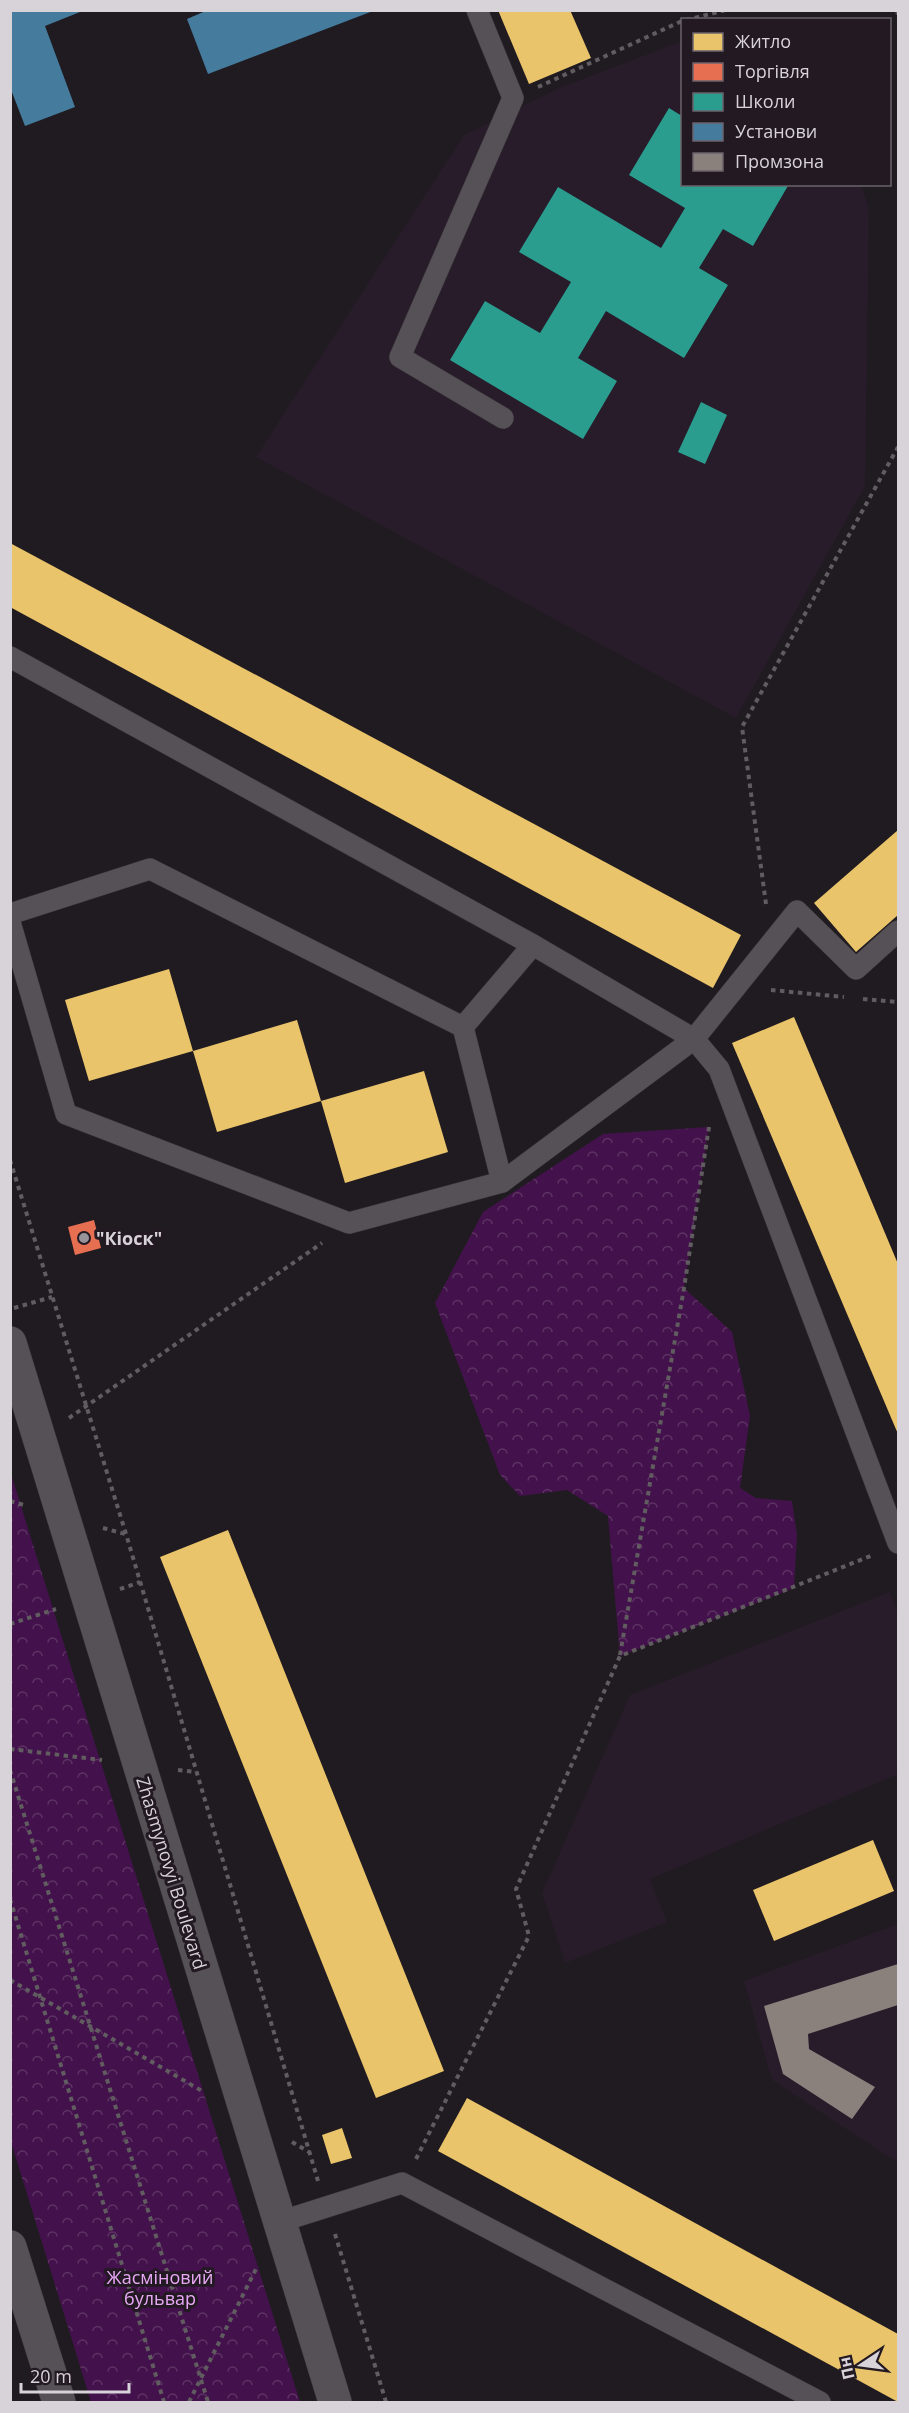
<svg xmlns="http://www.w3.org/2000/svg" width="909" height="2413" font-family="'Open Sans',sans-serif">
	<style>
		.built { fill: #281c2b }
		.park { fill: url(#park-crowns) }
		.homes { fill: #e9c46a }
		.shops { fill: #e76f51 }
		.schools { fill: #2a9d8f }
		.public { fill: #457b9d }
		.industry { fill: #8a817c }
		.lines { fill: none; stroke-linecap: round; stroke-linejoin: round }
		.service-casing { stroke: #3b383b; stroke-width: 22 }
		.tertiary-casing { stroke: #3b383b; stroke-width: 34 }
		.path { stroke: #605c60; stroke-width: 4; stroke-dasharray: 4.5 4.5; stroke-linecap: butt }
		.service { stroke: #555156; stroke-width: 21 }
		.tertiary { stroke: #555156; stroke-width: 33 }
		.poi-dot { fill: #989299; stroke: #221923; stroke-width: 2 }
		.labels { text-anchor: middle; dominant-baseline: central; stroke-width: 6; stroke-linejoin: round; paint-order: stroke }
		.poi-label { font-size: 18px; font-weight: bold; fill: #d8d2d9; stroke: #221923; text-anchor: start }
		.street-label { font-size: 18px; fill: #d8d2d9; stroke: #221923 }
		.park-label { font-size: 18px; fill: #e9a8f5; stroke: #221923 }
	</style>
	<defs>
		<pattern id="park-crowns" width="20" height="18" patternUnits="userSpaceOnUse" patternTransform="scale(1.5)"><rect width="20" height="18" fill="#43114b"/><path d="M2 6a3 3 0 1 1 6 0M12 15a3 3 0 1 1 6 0" fill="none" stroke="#5d3364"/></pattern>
	</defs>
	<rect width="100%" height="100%" fill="#201b21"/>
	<g class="built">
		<polygon points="682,41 682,184 861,185 869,208 865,486 736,718 256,457 464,135 557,89"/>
		<polygon points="890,1592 898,1613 898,1774 650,1879 667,1922 565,1963 542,1893 630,1695"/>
		<polygon points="898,1924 898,2163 772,2080 744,1981"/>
	</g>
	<g class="park">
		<polygon points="709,1127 684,1288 732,1332 750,1416 740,1488 756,1498 792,1501 797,1535 794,1588 620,1656 608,1516 567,1490 520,1496 500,1475 435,1303 483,1212 603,1134"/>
		<polygon points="10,1474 11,1474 300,2402 91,2402 11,2142"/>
	</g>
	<g class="homes">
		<polygon points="498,10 570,10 591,58 529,84"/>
		<polygon points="10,543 741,935 713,988 10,607"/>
		<polygon points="898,830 898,915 856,952 814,903"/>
		<polygon points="169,969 193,1051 89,1081 65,1000"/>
		<polygon points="794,1017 898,1264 898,1434 732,1043"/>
		<polygon points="297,1020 321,1101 217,1132 193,1051"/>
		<polygon points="424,1071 448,1152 345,1183 321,1101"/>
		<polygon points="228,1530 444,2071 376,2098 160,1557"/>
		<polygon points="873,1840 894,1891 774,1941 753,1890"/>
		<polygon points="467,2098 898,2334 898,2402 438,2151"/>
		<polygon points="342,2128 352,2158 331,2164 322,2135"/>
	</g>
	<polygon class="shops" points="94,1220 101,1248 75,1255 68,1227"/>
	<g class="schools">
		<polygon points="669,108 682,116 682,184 789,184 753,246 723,229 699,268 728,285 684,358 606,311 578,358 617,381 583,439 450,360 485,301 540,333 571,282 519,252 558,187 661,248 685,208 629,175"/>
		<polygon points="701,402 727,415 705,464 678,452"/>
	</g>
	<g class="public">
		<polygon points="10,10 85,10 45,26 75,107 25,126 10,87"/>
		<polygon points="208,10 373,10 373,11 208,74 187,19"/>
	</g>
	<polygon class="industry" points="898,1964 898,2005 808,2034 809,2049 875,2087 852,2119 783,2074 764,2006"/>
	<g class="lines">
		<g class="service-casing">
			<g id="service">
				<polyline points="477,10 513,98 400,357 503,418"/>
				<polyline points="10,657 533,945 694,1039 719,1069 898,1543"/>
				<polyline points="10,914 150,869 463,1027 533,945"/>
				<polyline points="10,922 66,1114 349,1223 502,1182 463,1027"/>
				<polyline points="502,1182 694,1039 797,911 856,969 898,931"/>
				<polyline points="279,2222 402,2183 820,2402"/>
			</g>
		</g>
		<g class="tertiary-casing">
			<g id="tertiary">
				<polyline points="10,1343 335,2402"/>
				<polyline points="10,2247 59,2402"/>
			</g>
		</g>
		<g class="path">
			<polyline points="897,10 898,15"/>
			<polyline points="686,20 726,10"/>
			<polyline points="538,87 682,21"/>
			<polyline points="766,904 742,727 898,447"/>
			<polyline points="771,990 844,997"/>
			<polyline points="863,999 898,1002"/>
			<polyline points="10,1160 126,1534 318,2181"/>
			<polyline points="14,1308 52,1297"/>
			<polyline points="69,1418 322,1243"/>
			<polyline points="10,1501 24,1505"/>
			<polyline points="103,1528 125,1534"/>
			<polyline points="120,1589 140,1582"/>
			<polyline points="10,1624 56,1609"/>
			<polyline points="620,1655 684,1288 709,1127"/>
			<polyline points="10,1749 102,1760"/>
			<polyline points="10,1770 208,2402"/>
			<polyline points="178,1770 196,1772"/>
			<polyline points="10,1899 164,2402"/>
			<polyline points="10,1980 202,2091"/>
			<polyline points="292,2142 309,2152"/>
			<polyline points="416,2159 529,1936 516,1889 620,1656 873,1555"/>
			<polyline points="335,2234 386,2402"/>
			<polyline points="189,2402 256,2269"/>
		</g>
		<use href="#service" class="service"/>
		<use href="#tertiary" class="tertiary"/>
	</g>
	<circle class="poi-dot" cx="84" cy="1238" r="6"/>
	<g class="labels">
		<g class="poi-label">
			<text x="96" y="1238">"Кіоск"</text>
		</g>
		<g class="street-label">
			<text transform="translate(172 1873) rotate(73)">Zhasmynovyi Boulevard</text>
		</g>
		<g class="park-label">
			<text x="160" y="2277">Жасміновий<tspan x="160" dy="21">бульвар</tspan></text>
		</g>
	</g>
	<rect width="909" height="2413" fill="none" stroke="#d8d2d9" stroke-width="24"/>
	<rect x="681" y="18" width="210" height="168" fill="#221923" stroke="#6b636c" stroke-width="1.5"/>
	<rect x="693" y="33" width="30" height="18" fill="#e9c46a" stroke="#6b636c" stroke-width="1.5"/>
	<text x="735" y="48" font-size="18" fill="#d8d2d9">Житло</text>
	<rect x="693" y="63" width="30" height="18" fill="#e76f51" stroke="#6b636c" stroke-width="1.5"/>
	<text x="735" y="78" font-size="18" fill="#d8d2d9">Торгівля</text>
	<rect x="693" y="93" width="30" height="18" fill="#2a9d8f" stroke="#6b636c" stroke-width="1.5"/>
	<text x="735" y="108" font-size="18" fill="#d8d2d9">Школи</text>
	<rect x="693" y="123" width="30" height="18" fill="#457b9d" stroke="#6b636c" stroke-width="1.5"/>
	<text x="735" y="138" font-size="18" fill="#d8d2d9">Установи</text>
	<rect x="693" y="153" width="30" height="18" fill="#8a817c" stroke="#6b636c" stroke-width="1.5"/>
	<text x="735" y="168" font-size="18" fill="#d8d2d9">Промзона</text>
	<g transform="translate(861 2365) rotate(257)" stroke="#221923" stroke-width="4.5" paint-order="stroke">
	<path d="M0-4.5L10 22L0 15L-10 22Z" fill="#d8d2d9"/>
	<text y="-9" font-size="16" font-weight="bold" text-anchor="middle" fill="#d8d2d9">Пн</text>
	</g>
	<path d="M21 2383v9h108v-9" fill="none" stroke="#d8d2d9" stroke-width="3"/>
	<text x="30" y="2383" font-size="18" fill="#d8d2d9" stroke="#221923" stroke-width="4.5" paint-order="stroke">20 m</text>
</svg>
